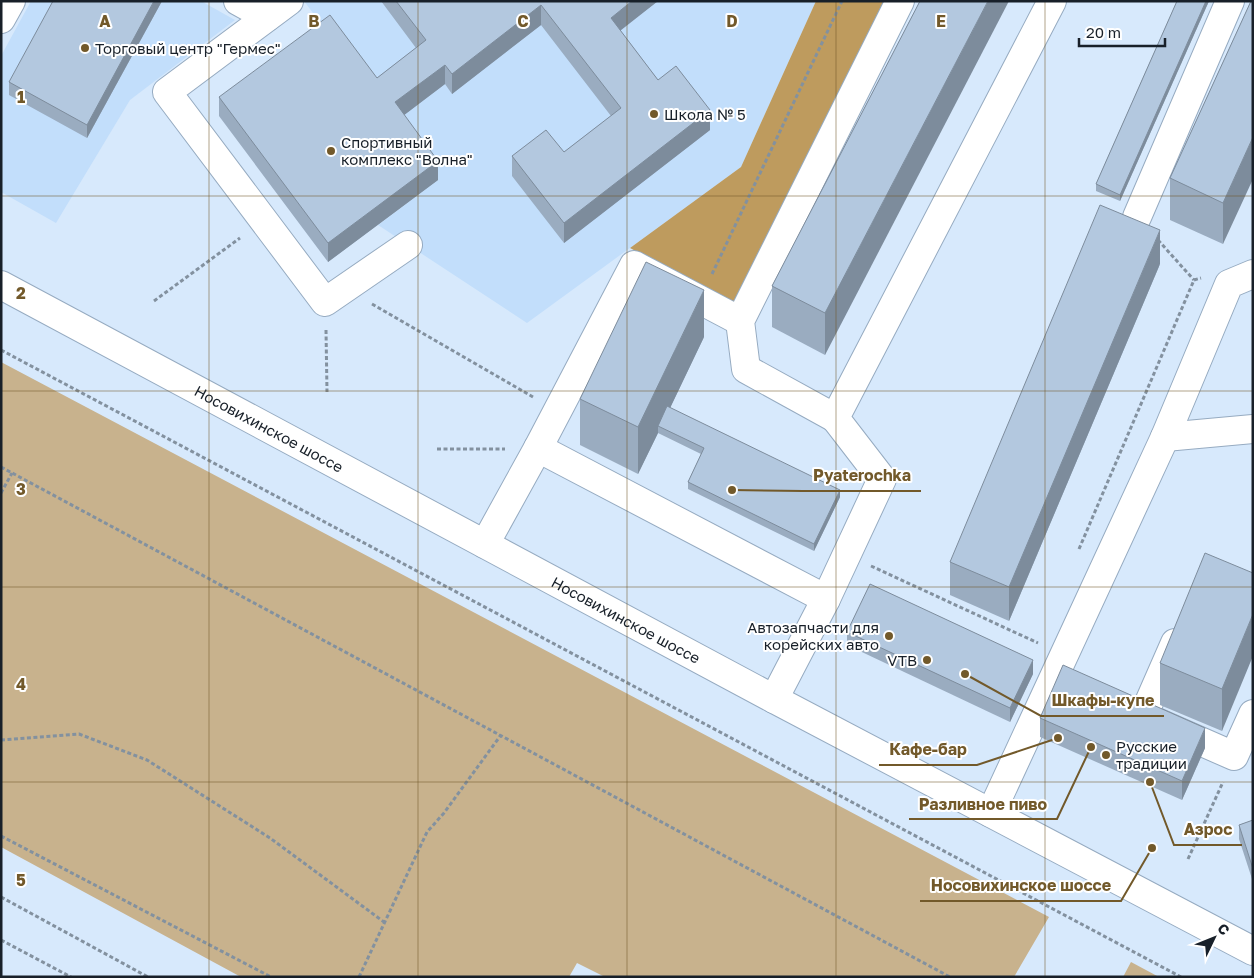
<svg xmlns="http://www.w3.org/2000/svg" width="1254" height="978" font-family="'Golos Text',sans-serif">
	<style>
		.built { fill: #c2defb }
		.green { fill: #c8b28d }
		.forest { fill: #be9b5e }
		.lines { fill: none; stroke-linecap: round; stroke-linejoin: round }
		.minor-casing { stroke: #96abc1; stroke-width: 30 }
		.major-casing { stroke: #96abc1; stroke-width: 30 }
		.path { stroke: #83919f; stroke-width: 3; stroke-dasharray: 4 2.5; stroke-linecap: butt }
		.minor { stroke: #fff; stroke-width: 28 }
		.major { stroke: #fff; stroke-width: 28 }
		.wall { fill: #9aacc0 }
		.shaded-wall { fill: #7d8c9c }
		.building { fill: #b3c8df; stroke: #7d8c9c }
		.grid { fill: none; stroke: #72592a; stroke-width: 1; stroke-opacity: 0.55 }
		.poi-dot { fill: #72592a; stroke: #fff; stroke-width: 2 }
		.labels { text-anchor: middle; dominant-baseline: central; stroke-width: 4; stroke-linejoin: round; paint-order: stroke }
		.poi-label { font-size: 15px; fill: #182029; stroke: #fff; text-anchor: start }
		.street-label { font-size: 15px; fill: #182029; stroke: #fff }
		.grid-label { font-size: 16px; text-anchor: middle; font-weight: bold; fill: #72592a; stroke: #fff; stroke-width: 4; stroke-linejoin: round; paint-order: stroke }
		.leader { fill: none; stroke: #72592a; stroke-width: 2 }
		.callout-dot { fill: #72592a; stroke: #fff; stroke-width: 2 }
		.callout-label { font-size: 16px; text-anchor: middle; font-weight: bold; fill: #72592a; stroke: #fff; stroke-width: 4; stroke-linejoin: round; paint-order: stroke }
	</style>
	<rect width="100%" height="100%" fill="#d7e9fc"/>
	<g class="built">
		<polygon points="31,1 201,1 235,20 130,100 56,223 1,192 1,56"/>
		<polygon points="304,1 816,1 741,167 527,323 378,225 438,180"/>
	</g>
	<g class="green">
		<polygon points="1,362 1049,917 1014,977 605,977 577,963 569,977 241,977 1,847"/>
		<polygon points="1131,962 1159,977 1123,977"/>
	</g>
	<polygon class="forest" points="816,1 888,1 735,304 630,248 741,167"/>
	<g class="lines">
		<g class="minor-casing">
			<g id="minor">
				<polyline points="238,1 267,17"/>
				<polyline points="289,1 167,92 325,302 408,245"/>
				<polyline points="1,19 11,1"/>
				<polyline points="1137,217 1230,1"/>
				<polyline points="835,418 746,369 740,321 900,1"/>
				<polyline points="1165,437 1253,429"/>
				<polyline points="538,448 826,599"/>
				<polyline points="485,544 538,448 634,265 740,321"/>
				<polyline points="1175,643 1143,716 1234,756 1253,714"/>
				<polyline points="774,699 826,599 882,479 835,418 1052,1"/>
				<polyline points="991,813 1165,437 1229,284 1253,274"/>
			</g>
		</g>
		<g class="major-casing">
			<g id="major">
				<path id="s1" d="M1,285L774,699L1253,951"/>
			</g>
		</g>
		<g class="path">
			<polyline points="1158,240 1194,280"/>
			<polyline points="712,274 842,1"/>
			<polyline points="154,301 240,238"/>
			<polyline points="372,304 533,397"/>
			<polyline points="326,330 327,392"/>
			<polyline points="1,350 1181,977"/>
			<polyline points="437,449 505,449"/>
			<polyline points="1,467 950,977"/>
			<polyline points="1,493 12,473"/>
			<polyline points="1079,549 1194,280 1201,278"/>
			<polyline points="871,566 1038,643"/>
			<polyline points="1,740 79,734 147,760 270,838 384,922"/>
			<polyline points="1,836 271,977"/>
			<polyline points="1188,859 1223,782"/>
			<polyline points="1,897 148,977"/>
			<polyline points="1,940 71,977"/>
			<polyline points="359,977 427,832 444,813 501,735"/>
		</g>
		<use href="#minor" class="minor"/>
		<use href="#major" class="major"/>
	</g>
	<g class="wall">
		<polygon points="162,1 87,138 9,95 9,82"/>
		<polygon points="381,1 658,1 620,30 658,80 710,130 564,243 512,176 512,156 564,152 611,116 541,25 452,94 445,84 404,115 438,180 328,262 219,116 219,97 377,78 416,48"/>
		<polygon points="920,1 825,355 772,327 772,286"/>
		<polygon points="1177,1 1209,1 1120,201 1096,191 1096,184"/>
		<polygon points="1251,1 1223,244 1170,220 1170,178"/>
		<polygon points="1160,264 1009,621 950,595 950,562"/>
		<polygon points="704,337 670,408 840,497 814,551 688,489 688,482 701,454 658,433 638,474 580,445 580,399"/>
		<polygon points="1253,573 1222,731 1160,705 1160,663"/>
		<polygon points="847,632 1033,674 1010,722 847,645"/>
		<polygon points="1040,718 1205,748 1182,800 1040,737"/>
		<polygon points="1253,820 1253,882 1239,839 1239,825"/>
	</g>
	<g class="shaded-wall">
		<polygon points="154,1 162,1 87,138 87,125"/>
		<polygon points="632,1 658,1 611,38 611,18"/>
		<polygon points="988,1 1009,1 825,355 825,313"/>
		<polygon points="1206,1 1209,1 1120,201 1120,195"/>
		<polygon points="541,5 541,25 452,94 452,74"/>
		<polygon points="445,65 445,84 395,122 395,102"/>
		<polygon points="710,110 710,130 564,243 564,223"/>
		<polygon points="1253,137 1253,179 1223,244 1223,203"/>
		<polygon points="438,161 438,180 328,262 328,243"/>
		<polygon points="1160,230 1160,264 1009,621 1009,587"/>
		<polygon points="704,290 704,337 661,427 658,426 658,433 638,474 638,427"/>
		<polygon points="840,490 840,497 814,551 814,544"/>
		<polygon points="1253,614 1253,656 1222,731 1222,689"/>
		<polygon points="1033,660 1033,674 1010,722 1010,708"/>
		<polygon points="1205,728 1205,748 1182,800 1182,781"/>
	</g>
	<g class="building">
		<polygon points="53,1 154,1 87,125 9,82"/>
		<polygon points="396,1 632,1 611,18 658,80 676,66 710,110 564,223 512,156 546,130 564,152 621,108 541,5 452,74 445,65 395,102 438,161 328,243 219,97 330,15 377,78 426,40"/>
		<polygon points="920,1 988,1 825,313 772,286"/>
		<polygon points="1177,1 1206,1 1120,195 1096,184"/>
		<polygon points="1251,1 1253,1 1253,137 1223,203 1170,178"/>
		<polygon points="1100,205 1160,230 1009,587 950,562"/>
		<polygon points="646,262 704,290 638,427 580,399"/>
		<polygon points="667,406 840,490 814,544 688,482 704,448 658,426"/>
		<polygon points="1205,553 1253,573 1253,614 1222,689 1160,663"/>
		<polygon points="870,584 1033,660 1010,708 847,632"/>
		<polygon points="1063,665 1205,728 1182,781 1040,718"/>
		<polygon points="1253,820 1253,869 1239,825"/>
	</g>
	<path class="grid" d="M209,1V977M418,1V977M627,1V977M836,1V977M1045,1V977M1,196H1253M1,391H1253M1,587H1253M1,782H1253"/>
	<g class="poi-dot">
		<circle cx="85" cy="48" r="5"/>
		<circle cx="654" cy="114" r="5"/>
		<circle cx="331" cy="151" r="5"/>
		<circle cx="889" cy="636" r="5"/>
		<circle cx="927" cy="660" r="5"/>
		<circle cx="1106" cy="755" r="5"/>
	</g>
	<g class="labels">
		<g class="poi-label">
			<text x="95" y="48">Торговый центр "Гермес"</text>
			<text x="664" y="114">Школа № 5</text>
			<text x="341" y="142">Спортивный<tspan x="341" dy="17">комплекс "Волна"</tspan></text>
			<text x="879" y="627" text-anchor="end">Автозапчасти для<tspan x="879" dy="17">корейских авто</tspan></text>
			<text x="917" y="660" text-anchor="end">VTB</text>
			<text x="1116" y="746">Русские<tspan x="1116" dy="17">традиции</tspan></text>
		</g>
		<g class="street-label">
			<text stroke="none"><textPath href="#s1" startOffset="304">Носовихинское шоссе</textPath></text>
			<text stroke="none"><textPath href="#s1" startOffset="709">Носовихинское шоссе</textPath></text>
		</g>
	</g>
	<g class="grid-label">
		<text x="105" y="27">A</text>
		<text x="314" y="27">B</text>
		<text x="523" y="27">C</text>
		<text x="732" y="27">D</text>
		<text x="941" y="27">E</text>
		<text x="21" y="103">1</text>
		<text x="21" y="299">2</text>
		<text x="21" y="495">3</text>
		<text x="21" y="690">4</text>
		<text x="21" y="886">5</text>
	</g>
	<path class="leader" d="M732 490L803 491H921M965 674L1041 716H1164M1058 738L977 765H879M1091 747L1057 819H909M1150 782L1174 845H1242M1152 848L1121 901H920"/>
	<g class="callout-dot">
		<circle cx="732" cy="490" r="5"/>
		<circle cx="965" cy="674" r="5"/>
		<circle cx="1058" cy="738" r="5"/>
		<circle cx="1091" cy="747" r="5"/>
		<circle cx="1150" cy="782" r="5"/>
		<circle cx="1152" cy="848" r="5"/>
	</g>
	<g class="callout-label">
		<text x="862" y="481">Pyaterochka</text>
		<text x="1103" y="706">Шкафы-купе</text>
		<text x="928" y="755">Кафе-бар</text>
		<text x="983" y="810">Разливное пиво</text>
		<text x="1208" y="835">Азрос</text>
		<text x="1021" y="891">Носовихинское шоссе</text>
	</g>
	<rect width="1254" height="978" fill="none" stroke="#182029" stroke-width="5"/>
	<g transform="translate(1214 938) rotate(47)" stroke="#ffffff" stroke-width="4" paint-order="stroke">
	<path d="M0-4L9 19L0 12L-9 19Z" fill="#182029"/>
	<text y="-8" font-size="14" font-weight="bold" text-anchor="middle" fill="#182029">С</text>
	</g>
	<path d="M1079 38v8h86v-8" fill="none" stroke="#182029" stroke-width="2.5"/>
	<text x="1086" y="38" font-size="15" fill="#182029" stroke="#ffffff" stroke-width="4" paint-order="stroke">20 m</text>
</svg>
